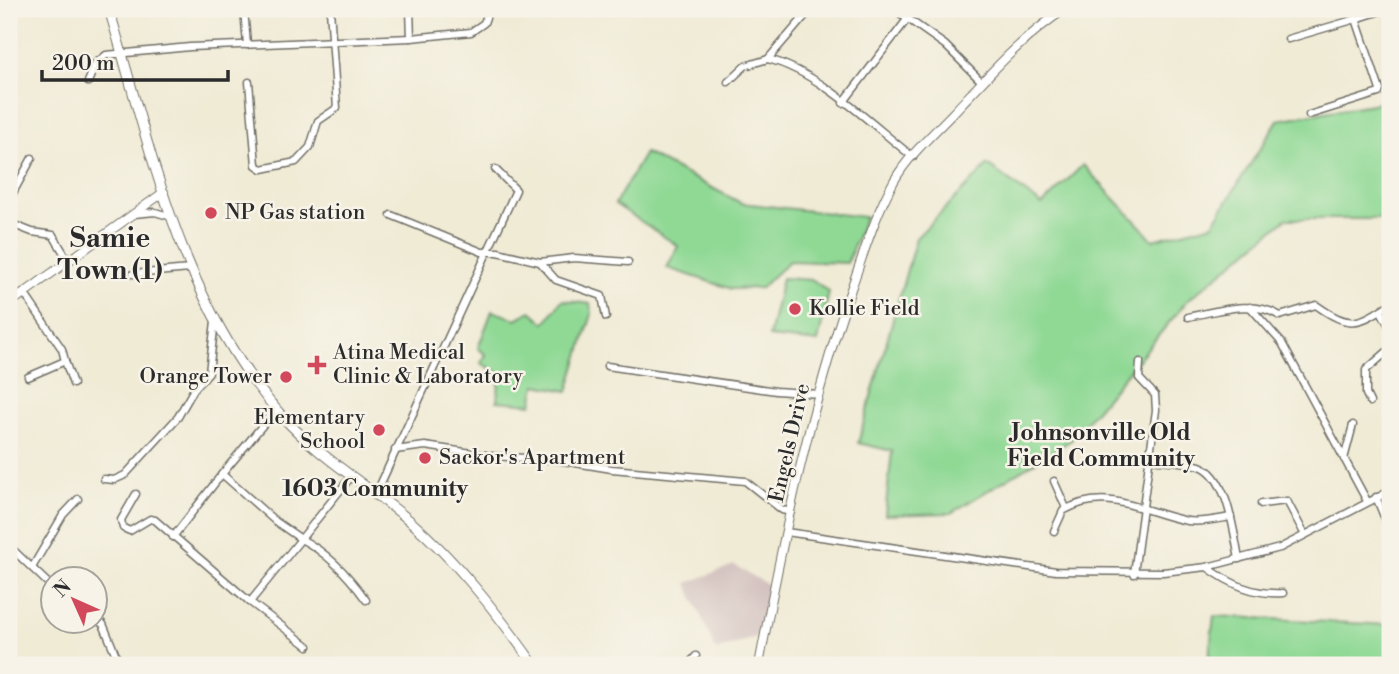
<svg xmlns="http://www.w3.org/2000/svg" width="1399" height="674" font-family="'Libre Bodoni',serif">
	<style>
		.industrial { fill: #d1bfbd }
		.green { fill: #90d995; stroke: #5e8260; stroke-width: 2 }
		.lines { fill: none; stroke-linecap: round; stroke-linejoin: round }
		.minor-casing { stroke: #706e66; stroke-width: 9 }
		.tertiary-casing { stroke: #706e66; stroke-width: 10 }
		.secondary-casing { stroke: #706e66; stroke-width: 11 }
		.minor { stroke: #fff; stroke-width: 6 }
		.tertiary { stroke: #fff; stroke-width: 8 }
		.secondary { stroke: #fff; stroke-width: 9 }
		.poi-dot { fill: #d1495b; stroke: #f7f3e8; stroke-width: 2.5 }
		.labels { text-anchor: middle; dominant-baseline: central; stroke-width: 5; stroke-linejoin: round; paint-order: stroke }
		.poi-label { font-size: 21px; fill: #2b2b2b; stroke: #f7f3e8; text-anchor: start }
		.street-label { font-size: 21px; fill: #2b2b2b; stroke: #f7f3e8 }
		.neighbourhood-label { font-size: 23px; font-weight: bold; fill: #2b2b2b; stroke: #f7f3e8 }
		.district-label { font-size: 28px; font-weight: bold; fill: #2b2b2b; stroke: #f7f3e8 }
	</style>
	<rect width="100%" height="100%" fill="#f7f3e8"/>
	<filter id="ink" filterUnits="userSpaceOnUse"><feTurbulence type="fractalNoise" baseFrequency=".0143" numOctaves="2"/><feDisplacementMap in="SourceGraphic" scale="14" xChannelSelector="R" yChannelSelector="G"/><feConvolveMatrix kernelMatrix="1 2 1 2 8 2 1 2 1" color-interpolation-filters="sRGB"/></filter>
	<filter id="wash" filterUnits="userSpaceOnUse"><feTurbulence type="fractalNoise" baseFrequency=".00686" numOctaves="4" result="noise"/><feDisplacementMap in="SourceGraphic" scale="28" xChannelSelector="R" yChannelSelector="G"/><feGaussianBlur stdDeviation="1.57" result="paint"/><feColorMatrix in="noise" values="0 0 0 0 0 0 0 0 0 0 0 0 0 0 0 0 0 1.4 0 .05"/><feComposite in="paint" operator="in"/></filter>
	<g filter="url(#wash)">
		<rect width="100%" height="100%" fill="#f0ebd5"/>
		<polygon class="industrial" points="734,565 770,586 759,636 716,651 687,583"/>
		<g class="green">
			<polygon points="1390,101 1390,219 1286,219 1188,300 1071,440 951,513 885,515 892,451 858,443 916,238 988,165 1042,205 1083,165 1153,240 1213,224 1278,120"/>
			<polygon points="645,153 741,203 865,217 847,263 789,261 761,288 732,289 667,268 678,246 615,204"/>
			<polygon points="782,278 813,280 829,292 818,342 769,337"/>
			<polygon points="562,300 590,304 592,314 568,391 536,385 532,404 497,401 500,374 481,363 486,355 478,348 492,311 516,319 531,311 545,323"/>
			<polygon points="1214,616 1390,625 1390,665 1208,665"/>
		</g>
	</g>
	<g filter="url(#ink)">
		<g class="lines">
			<g class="minor-casing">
				<g id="minor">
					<polyline points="244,9 247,45"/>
					<polyline points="410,9 411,38"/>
					<polyline points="894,9 945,45 982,82"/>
					<polyline points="1288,39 1356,19"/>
					<path d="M768,59C819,72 871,124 913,157"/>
					<polyline points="88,82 96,63 106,55 190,47 411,38 471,32 484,23 489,9"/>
					<polyline points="249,82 256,165 262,169 296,162 310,147 318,121 337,108 330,9"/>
					<polyline points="728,82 745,66 768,59 811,9"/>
					<polyline points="843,103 915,9"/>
					<polyline points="1309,115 1379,93 1380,90 1356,19 1387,9"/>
					<polyline points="9,200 32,158"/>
					<polyline points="134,214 155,212 172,217"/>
					<polyline points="391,215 482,252 498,252 540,262 574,258 628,262"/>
					<polyline points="9,223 32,232 53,235 68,260"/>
					<polyline points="540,262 556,280 602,296 606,317"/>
					<polyline points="133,274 190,269"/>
					<polyline points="9,283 19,297"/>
					<polyline points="24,293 62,349 65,361 28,377"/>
					<polyline points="1250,307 1282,343 1367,501"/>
					<polyline points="1382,313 1390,328"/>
					<path d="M1188,317C1218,311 1253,299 1280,316L1316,305C1350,329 1358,325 1390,304"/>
					<polyline points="65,361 73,384"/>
					<polyline points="607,366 776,391 819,394"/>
					<polyline points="1370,402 1366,394 1366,370 1390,349"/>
					<polyline points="395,450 425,446 492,456 557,460 612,469 745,481 782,510 791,512"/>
					<path d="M1151,459C1166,461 1185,461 1200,466C1228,476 1234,534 1239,559"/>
					<polyline points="1344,459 1353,425"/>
					<path d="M350,478L301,539C328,553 349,576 366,600"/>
					<polyline points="104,479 114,480 125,475 178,417 194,389 209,372 215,321"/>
					<polyline points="1054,481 1066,508"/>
					<polyline points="136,494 121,520 123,528 130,531 150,519 155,520 250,602 301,539 275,521 222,474 267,420 273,404"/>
					<polyline points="375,496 516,190 495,169"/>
					<polyline points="1376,497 1390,531"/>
					<polyline points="1261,504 1287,501 1305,535"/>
					<path d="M1054,531L1063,511C1107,485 1143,513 1188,521C1202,523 1218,519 1231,517"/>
					<polyline points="786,532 1056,571 1163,572 1207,567 1280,548 1390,491"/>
					<polyline points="173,537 222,474"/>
					<polyline points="9,546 52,587"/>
					<polyline points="33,566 63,515 78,499"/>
					<path d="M1207,567C1230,584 1254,595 1283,593"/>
					<polyline points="1134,574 1156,410 1155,395 1139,378 1140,362"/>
					<polyline points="250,602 308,646"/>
					<polyline points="94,619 103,624 120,665"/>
					<polyline points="688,665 696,656"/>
				</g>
			</g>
			<g class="tertiary-casing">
				<g id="tertiary">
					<polyline points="9,304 164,192"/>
					<path d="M759,665C783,539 809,410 851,289C864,253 875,215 894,181C908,156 933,134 953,113C989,75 1021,38 1065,9"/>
				</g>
			</g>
			<g class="secondary-casing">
				<path id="secondary" d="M109,9C151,149 181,304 282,416C319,457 367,485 409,520C457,561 498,614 534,665"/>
			</g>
			<use href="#minor" class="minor"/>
			<use href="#tertiary" class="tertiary"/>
			<use href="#secondary" class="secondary"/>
		</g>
	</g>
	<g class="poi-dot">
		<circle cx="211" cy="213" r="7"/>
		<circle cx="795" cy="309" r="7"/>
		<path d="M313.5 354.5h7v7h7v7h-7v7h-7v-7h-7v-7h7z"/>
		<circle cx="286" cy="377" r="7"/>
		<circle cx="379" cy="430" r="7"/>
		<circle cx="425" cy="458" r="7"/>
	</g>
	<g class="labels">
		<g class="poi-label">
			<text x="225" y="213">NP Gas station</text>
			<text x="809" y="309">Kollie Field</text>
			<text x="333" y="353">Atina Medical<tspan x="333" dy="24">Clinic &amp; Laboratory</tspan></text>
			<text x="272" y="377" text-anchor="end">Orange Tower</text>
			<text x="365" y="418" text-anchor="end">Elementary<tspan x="365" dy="24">School</tspan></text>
			<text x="439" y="458">Sackor's Apartment</text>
		</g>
		<g class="street-label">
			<text transform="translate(790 443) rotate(-77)">Engels Drive</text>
		</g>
		<g class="neighbourhood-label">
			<text x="1101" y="433">Johnsonville Old<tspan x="1101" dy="26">Field Community</tspan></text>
			<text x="375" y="489">1603 Community</text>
		</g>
		<g class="district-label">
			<text x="110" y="238">Samie<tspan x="110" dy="32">Town (1)</tspan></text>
		</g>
	</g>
	<rect width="1399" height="674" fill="none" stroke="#f7f3e8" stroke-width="35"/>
	<g transform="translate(74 600) rotate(315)"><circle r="33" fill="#f7f3e8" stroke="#a5a39c" stroke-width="2"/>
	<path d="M0-5L12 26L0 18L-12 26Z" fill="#d1495b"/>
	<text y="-10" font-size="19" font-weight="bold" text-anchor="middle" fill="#2b2b2b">N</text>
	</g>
	<path d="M42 70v10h186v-10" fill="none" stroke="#2b2b2b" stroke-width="3.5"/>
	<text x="52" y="70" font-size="21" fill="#2b2b2b" stroke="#f7f3e8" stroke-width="5" paint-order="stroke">200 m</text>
</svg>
